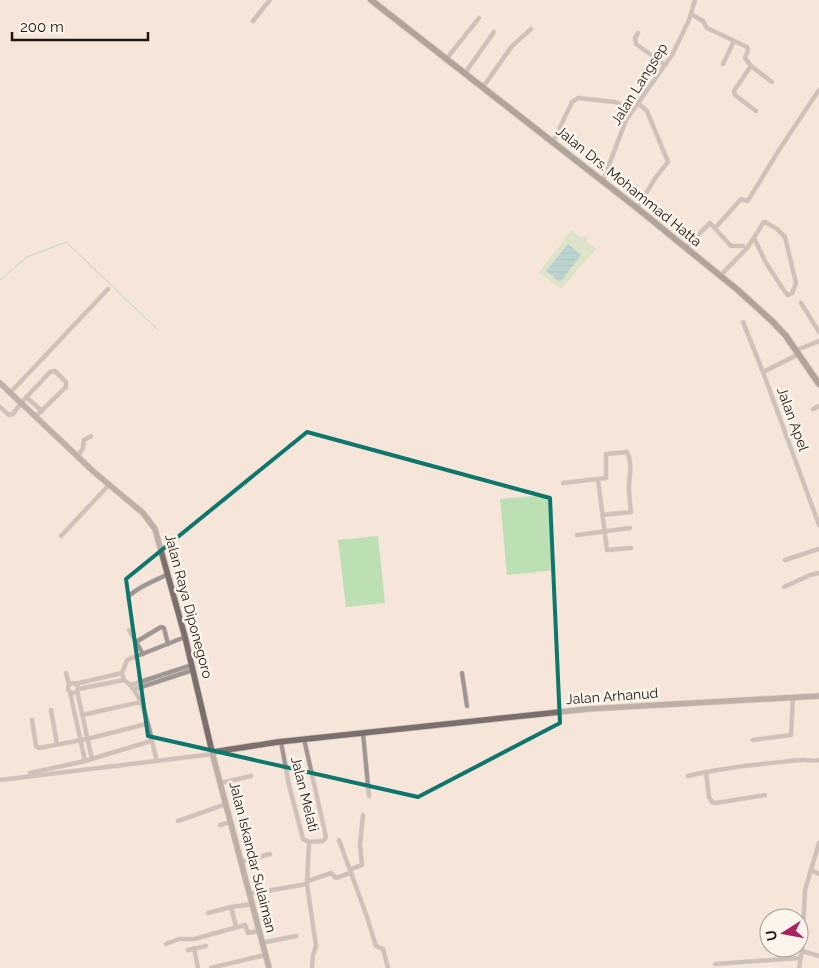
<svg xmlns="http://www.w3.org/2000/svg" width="819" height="968" font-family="Raleway,sans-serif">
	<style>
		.grass { fill: #bcdfb3 }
		.water { fill: url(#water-rules) }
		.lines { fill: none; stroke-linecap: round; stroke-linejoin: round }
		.stream { stroke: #70bfc4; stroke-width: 1 }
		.street-casing { stroke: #cec1b5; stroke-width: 5 }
		.secondary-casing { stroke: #cec1b5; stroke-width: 7 }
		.primary-casing { stroke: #cec1b5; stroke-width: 8 }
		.street { stroke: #9f9694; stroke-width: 4 }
		.secondary { stroke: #7b6e6c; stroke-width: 5.5 }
		.primary { stroke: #61534f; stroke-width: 6 }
		.marked { fill: none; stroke: #0f766e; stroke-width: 4; stroke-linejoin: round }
		.labels { text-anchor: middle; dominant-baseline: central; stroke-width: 5; stroke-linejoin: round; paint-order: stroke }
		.street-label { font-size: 14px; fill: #1d1713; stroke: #fdf4ec }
	</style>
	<defs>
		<pattern id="water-rules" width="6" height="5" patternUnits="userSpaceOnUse" patternTransform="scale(1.25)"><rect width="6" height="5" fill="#70bfc4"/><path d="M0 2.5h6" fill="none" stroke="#61a3a8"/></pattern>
	</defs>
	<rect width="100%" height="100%" fill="#f5e6d9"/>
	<g class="grass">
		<polygon points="571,230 582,238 584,236 588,239 587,242 596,249 561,289 539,273"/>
		<polygon points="548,495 555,570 507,575 500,499"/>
		<polygon points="378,536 385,603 346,607 338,540"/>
	</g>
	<polygon class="water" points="568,244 581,255 560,282 546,271"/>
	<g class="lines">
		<polyline class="stream" points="0,280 27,257 66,242 157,329"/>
		<g class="street-casing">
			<g id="street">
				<polyline points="691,14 703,21 707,28 747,47 748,50 745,58 751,66"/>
				<polyline points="253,21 270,0"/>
				<polyline points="638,33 635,38 636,44 665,65"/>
				<polyline points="447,58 479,18"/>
				<polyline points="723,64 734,41"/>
				<polyline points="465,73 494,32"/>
				<polyline points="483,87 512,46 531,29"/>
				<polyline points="756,111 735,95 734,91 751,66 772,82"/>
				<polyline points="553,142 572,102 578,98 615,102 633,109"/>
				<polyline points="603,181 626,120 672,55 689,20 695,0"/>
				<polyline points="637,208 656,177 668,162 647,111 638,103"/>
				<polyline points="716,227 741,199 747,201 749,199 779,150 819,90"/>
				<polyline points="686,247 710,223 731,246 743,246"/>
				<polyline points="720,276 748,247 763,223 765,222 777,229 785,237 796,283 792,293 788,295 785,292 766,263 754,238"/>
				<polyline points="801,303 819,332"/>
				<polyline points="743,322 763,372 819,525"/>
				<polyline points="797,350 819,341"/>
				<polyline points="763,372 799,354"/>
				<polyline points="10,393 108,289"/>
				<polyline points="26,397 42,411"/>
				<polyline points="0,407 9,415 13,414 21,403 50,372 55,371 66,382 66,387 36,416"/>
				<polyline points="813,409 819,406"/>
				<polyline points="78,456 83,448 84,440 91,436"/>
				<polyline points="598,480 607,550 631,548"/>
				<path d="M563,483L606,478V454L627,452C633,464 629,476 629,488C629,495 630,504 631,512L602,515"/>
				<polyline points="577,535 630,528"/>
				<polyline points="61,536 109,485"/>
				<polyline points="785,560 819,549"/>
				<polyline points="784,587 810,575 819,573"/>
				<path d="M128,597C137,587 155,581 168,574"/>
				<polyline points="129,630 143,654"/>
				<polyline points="136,642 161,627 164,628 168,644"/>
				<polyline points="66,673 69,685"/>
				<polyline points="462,673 467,706"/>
				<polyline points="124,680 122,673 127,660 185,637"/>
				<circle cx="73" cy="688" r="5"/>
				<polyline points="75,684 122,673"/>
				<polyline points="131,685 192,665"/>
				<path d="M78,689L124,680C145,693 150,735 156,758"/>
				<polyline points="135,689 193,670"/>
				<polyline points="77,691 92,759"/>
				<polyline points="70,692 85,761"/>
				<polyline points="51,710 57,744"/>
				<polyline points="82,715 141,702"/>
				<polyline points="32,720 36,746 39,748 87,739 146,724"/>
				<polyline points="363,733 369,796"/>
				<polyline points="304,739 326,837 323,841 309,842"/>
				<polyline points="753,740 791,735 793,697"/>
				<polyline points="281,742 289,785 303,839 309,842 307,884 316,946 313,955 312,968"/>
				<polyline points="706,772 709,797 712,802 716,803 765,795"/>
				<polyline points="30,773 85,761 151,741"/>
				<path d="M688,776C724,767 762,764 800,760C806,759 813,762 819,760"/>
				<polyline points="0,780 213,754"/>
				<polyline points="221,783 251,776"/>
				<polyline points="178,821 226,804"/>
				<polyline points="220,825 231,822"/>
				<polyline points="339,840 367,917 376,946 383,949 388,968"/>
				<polyline points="241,862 270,854"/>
				<polyline points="811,870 819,874"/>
				<polyline points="308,881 331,873 336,878 350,873 351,869 362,865 360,845 363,815"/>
				<polyline points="249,894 307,884"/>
				<polyline points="231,907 236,927"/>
				<polyline points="208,913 231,907 252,904"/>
				<polyline points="261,943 296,936"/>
				<polyline points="166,944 179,939 194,939 245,925 248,933 258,931"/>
				<polyline points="194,948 198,968"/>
				<polyline points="188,950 206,946"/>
				<polyline points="802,951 819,956"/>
				<polyline points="715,964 800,958"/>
				<polyline points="211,968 265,955"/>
				<polyline points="799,968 802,951 805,890 819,843"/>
			</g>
		</g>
		<g class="secondary-casing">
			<g id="secondary">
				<polyline points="0,383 94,472 143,513 155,529 185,637 213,756 269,968"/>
				<polyline points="213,752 278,742 588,709 819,696"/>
			</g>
		</g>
		<g class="primary-casing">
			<polyline id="primary" points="371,0 637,208 739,291 773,322 786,336 819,384"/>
		</g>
		<use href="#street" class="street"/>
		<use href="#secondary" class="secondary"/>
		<use href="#primary" class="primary"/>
	</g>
	<path d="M0 0H819V968H0ZM307,432L550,498L560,723L418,797L148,736L126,579Z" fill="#f5e6d9" fill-opacity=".55" fill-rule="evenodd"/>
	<path class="marked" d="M307,432L550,498L560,723L418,797L148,736L126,579Z"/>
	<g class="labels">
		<g class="street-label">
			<text transform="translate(639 84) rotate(-58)">Jalan Langsep</text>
			<text transform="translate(629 186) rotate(39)">Jalan Drs. Mohammad Hatta</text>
			<text transform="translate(793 419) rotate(70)">Jalan Apel</text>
			<text transform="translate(189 606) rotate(75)">Jalan Raya Diponegoro</text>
			<text transform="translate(612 696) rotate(-4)">Jalan Arhanud</text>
			<text transform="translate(305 794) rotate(76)">Jalan Melati</text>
			<text transform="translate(253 857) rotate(76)">Jalan Iskandar Sulaiman</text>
		</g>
	</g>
	<g transform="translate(784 933) rotate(259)"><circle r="24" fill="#fdf4ec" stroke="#a39c95"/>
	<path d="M0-4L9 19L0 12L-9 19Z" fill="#ac2160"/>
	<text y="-8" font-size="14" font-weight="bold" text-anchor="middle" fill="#1d1713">U</text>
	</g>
	<path d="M12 32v8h136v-8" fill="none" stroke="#1d1713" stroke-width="2.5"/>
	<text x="20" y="32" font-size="15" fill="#1d1713" stroke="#fdf4ec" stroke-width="4" paint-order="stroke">200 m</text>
</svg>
